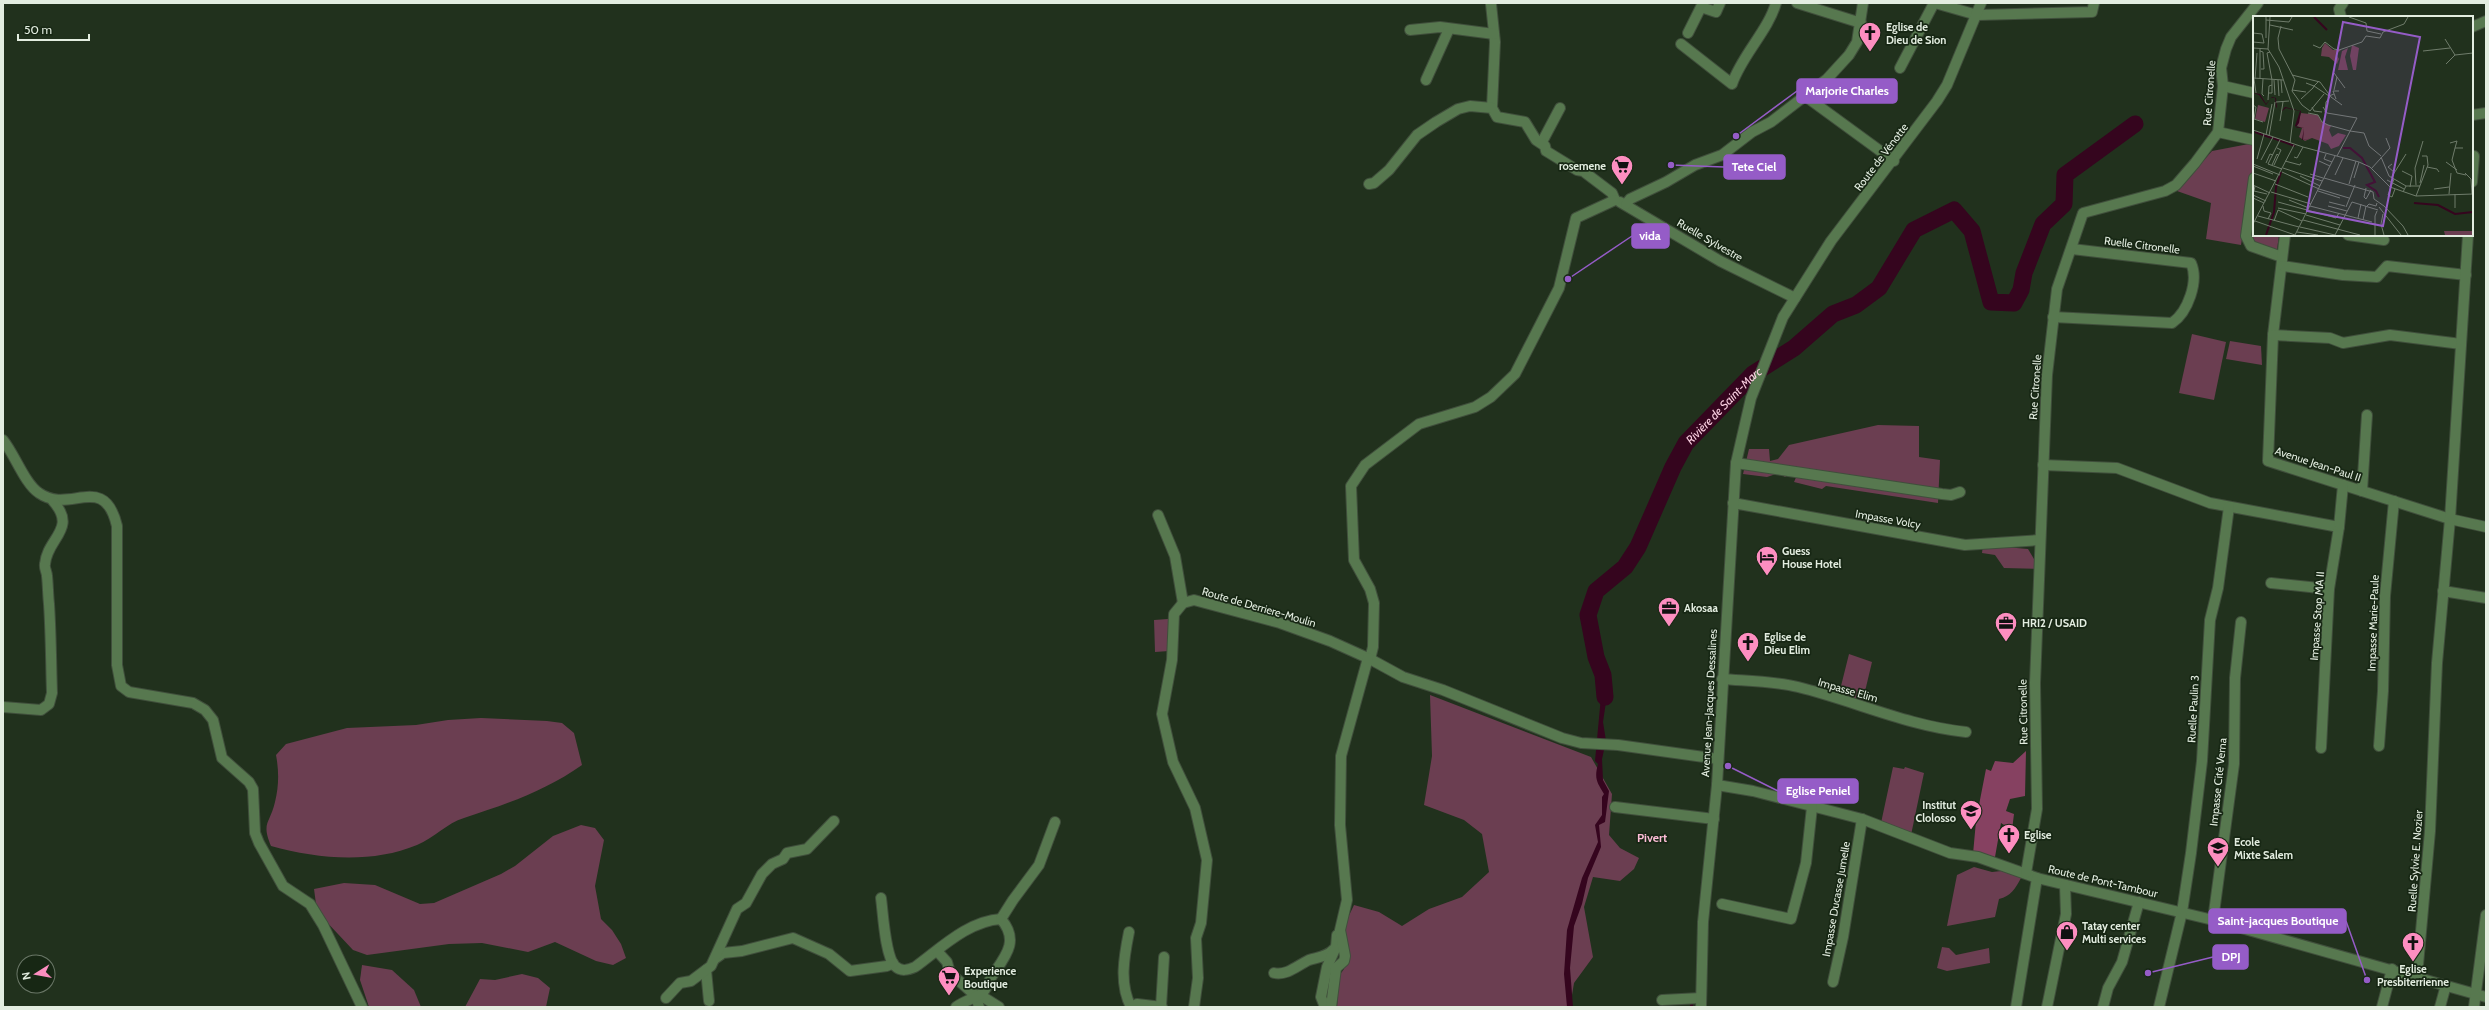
<svg xmlns="http://www.w3.org/2000/svg" width="2489" height="1010" font-family="Cabin,sans-serif">
	<style>
		.green { fill: #6b3e51 }
		.forest { fill: #864161 }
		.water { fill: #35051e }
		.lines { fill: none; stroke-linecap: round; stroke-linejoin: round }
		.stream { stroke: #35051e; stroke-width: 3 }
		.river { stroke: #35051e; stroke-width: 17 }
		.minor-casing { stroke: #404f3c; stroke-width: 12 }
		.minor { stroke: #57784f; stroke-width: 10 }
		.labels { text-anchor: middle; dominant-baseline: central; stroke-width: 3.5; stroke-linejoin: round; paint-order: stroke }
		.poi-label { font-size: 11px; font-weight: bold; fill: #e3ede0; stroke: #172714; text-anchor: start }
		.street-label { font-size: 11px; fill: #e3ede0; stroke: #172714 }
		.water-label { font-size: 12px; font-style: italic; fill: #fdd2e3; stroke: #172714 }
		.neighbourhood-label { font-size: 12px; font-weight: bold; fill: #fdbdd7; stroke: #172714 }
		.inset-river { fill: none; stroke: #35051e; stroke-width: 2 }
		.inset-road { fill: none; stroke: #6f7c6b; stroke-width: 1 }
		.view { fill: #955cc7; fill-opacity: 0.15; stroke: #955cc7; stroke-width: 2 }
		.inset-edge { fill: none; stroke: #e3ede0; stroke-width: 2 }
		.leader { fill: none; stroke: #955cc7; stroke-width: 1.5 }
		.callout-dot { fill: #955cc7; stroke: #172714; stroke-width: 1.5 }
		.callout { fill: #955cc7; stroke: #955cc7; stroke-width: 1.5 }
		.callout-label { font-size: 12px; text-anchor: middle; font-weight: bold; fill: #fff }
	</style>
	<rect width="100%" height="100%" fill="#21311d"/>
	<g class="green">
		<polygon points="2254,143 2254,162 2241,245 2206,239 2211,203 2177,191 2212,151"/>
		<polygon points="2254,167 2254,235 2279,235 2276,257 2243,243"/>
		<polygon points="2192,334 2226,342 2214,400 2179,393"/>
		<polygon points="2230,341 2261,346 2262,365 2226,359"/>
		<polygon points="1878,425 1919,426 1919,457 1940,460 1938,503 1826,486 1822,489 1794,482 1798,473 1793,471 1785,477 1779,473 1767,477 1743,474 1749,449 1769,449 1770,461 1778,459 1789,445"/>
		<polygon points="1983,545 2028,549 2040,569 2004,568 1995,555 1982,553"/>
		<polygon points="1168,619 1169,651 1155,652 1154,620"/>
		<polygon points="1849,654 1872,662 1862,704 1839,694"/>
		<polygon points="1430,695 1591,757 1612,794 1609,835 1620,848 1639,858 1634,869 1620,881 1593,877 1584,907 1593,957 1574,983 1570,1007 1337,1007 1339,976 1344,969 1347,951 1343,928 1354,905 1379,912 1402,926 1429,909 1462,897 1489,872 1482,834 1464,820 1424,805 1432,756"/>
		<path d="M481,718L547,721L562,723L574,733L582,765C545,791 507,804 464,818C447,823 434,838 417,845C371,864 318,859 271,846C261,822 270,824 275,802C279,786 279,771 276,755L286,744L347,728L416,725L448,720Z"/>
		<polygon points="1893,767 1904,769 1905,767 1924,773 1911,835 1881,823"/>
		<polygon points="581,825 595,828 604,840 595,886 601,919 612,930 621,944 626,958 613,965 596,961 555,942 528,952 482,943 449,944 367,955 353,950 322,917 316,904 314,889 344,883 375,885 420,904 434,903 501,874 515,866 553,836"/>
		<path d="M1974,867L1992,872L2011,870L2021,878C2015,889 2011,896 1999,899L1995,917L1947,926L1957,875Z"/>
		<polygon points="1942,947 1949,948 1956,955 1989,948 1990,963 1947,971 1937,968"/>
		<polygon points="362,965 392,970 414,990 421,1007 369,1007 360,980"/>
		<polygon points="522,974 538,978 550,988 546,1007 465,1007 480,979 495,980"/>
	</g>
	<polygon class="forest" points="2026,751 2025,796 2010,799 2006,811 2014,814 2012,830 2001,823 1995,857 1973,854 1976,821 1966,818 1972,805 1979,805 1986,769 1991,771 1995,761 2013,763"/>
	<path class="water" d="M1603,675L1606,679L1607,695L1603,722L1606,741L1602,759L1603,780L1609,791L1605,822L1599,825L1601,847L1588,878L1582,904L1574,926L1570,968L1573,1007H1567L1564,974L1567,930L1582,878L1598,842L1595,825L1602,815V797L1604,794C1597,782 1594,779 1598,764L1595,761Z"/>
	<g class="lines">
		<polyline class="stream" points="1691,1007 1692,1004"/>
		<path class="river" id="s1" d="M1605,697L1603,675L1596,657L1588,615L1596,591L1625,567L1638,547L1673,467L1686,443L1753,374L1794,348L1833,314L1856,305L1879,288L1914,230L1954,210L1972,231L1991,302L2014,303L2021,290L2024,273L2043,224L2064,204L2065,175L2135,124"/>
		<g class="minor-casing">
			<g id="minor">
				<polyline points="1797,3 1861,23"/>
				<polyline points="1935,3 1977,15 2092,12 2094,3"/>
				<polyline points="1491,4 1495,42 1492,108"/>
				<polyline points="2341,17 2339,9 2343,3"/>
				<polyline points="2472,27 2486,21"/>
				<polyline points="1410,30 1440,27 1494,34"/>
				<polyline points="1688,33 1701,7 1716,12 1720,3"/>
				<path d="M1681,44L1732,84C1742,55 1768,31 1776,3"/>
				<polyline points="1900,68 1934,3"/>
				<polyline points="1426,80 1449,29"/>
				<polyline points="2223,86 2254,93"/>
				<polyline points="1805,96 1894,161"/>
				<polyline points="2472,115 2486,113"/>
				<polyline points="2218,132 2254,140"/>
				<polyline points="1542,142 1560,108"/>
				<polyline points="2254,178 2246,236 2251,246 2282,257"/>
				<polyline points="2472,182 2474,156"/>
				<polyline points="1369,184 1374,183 1389,170 1417,135 1436,122 1458,109 1470,106 1492,108 1497,117 1525,122 1536,140 1545,146 1546,151 1577,170 1583,171 1612,193 1615,200"/>
				<polyline points="1620,202 1720,261 1795,298"/>
				<polyline points="1626,204 1630,199 1666,182 1695,165 1722,155 1752,132 1771,122 1827,79 1849,55 1857,42 1863,3"/>
				<polyline points="2285,235 2273,335 2268,461 2450,519 2486,527"/>
				<polyline points="2348,235 2384,240"/>
				<polyline points="2283,266 2343,275 2377,277 2387,266 2466,275"/>
				<path d="M2053,317L2172,323C2188,312 2199,281 2191,263L2072,249"/>
				<polyline points="2273,335 2330,338 2343,343 2390,335 2461,344"/>
				<path d="M3,440C15,455 25,484 39,493C70,515 104,471 117,526V665L121,686L129,692L193,703L205,710L213,720L222,758L249,782L253,789L255,833L259,843L283,886L310,904L323,925L362,1007"/>
				<polyline points="1736,463 1942,494 1951,495 1960,492"/>
				<polyline points="2043,465 2117,468 2210,503 2339,527"/>
				<polyline points="2362,491 2367,415"/>
				<polyline points="1733,503 1965,545 2040,540"/>
				<polyline points="1158,515 1175,556 1183,603"/>
				<polyline points="2271,583 2329,589"/>
				<polyline points="2443,591 2486,598"/>
				<polyline points="1370,659 1373,647 1374,603 1370,589 1354,560 1351,486 1365,465 1419,424 1475,407 1491,397 1515,374 1559,288 1576,218 1615,200"/>
				<path d="M1722,679C1747,681 1774,681 1798,687C1855,701 1908,726 1966,732"/>
				<path d="M3,707L41,710L49,704L52,693C51,664 51,634 49,604C48,595 48,585 47,576C47,572 44,568 45,564C47,538 78,529 53,501"/>
				<polyline points="2379,746 2383,691 2385,596 2394,501"/>
				<polyline points="2321,748 2329,589 2339,527 2343,485"/>
				<polyline points="1717,785 1753,791 1862,819 1950,853 1978,857 2037,878 2213,920 2486,997"/>
				<polyline points="1615,807 1714,819"/>
				<polyline points="2026,873 2037,809 2035,683 2047,375 2057,289 2083,213 2165,191 2176,185 2195,163 2218,132 2223,86 2221,68 2226,49 2231,37 2258,3"/>
				<path d="M881,898C883,912 885,956 895,966C901,972 908,970 915,967C941,948 968,921 1001,919"/>
				<polyline points="1722,904 1791,919 1806,863 1812,807"/>
				<polyline points="1001,919 1013,900 1039,865 1055,822"/>
				<polyline points="2213,920 2234,764 2235,678 2241,622"/>
				<path d="M1129,932C1124,957 1119,984 1131,1007"/>
				<polyline points="937,951 947,962 950,973 976,996 979,1007"/>
				<polyline points="716,958 723,953 742,951 793,938 829,954 850,971 887,966 893,963"/>
				<polyline points="706,970 709,1001"/>
				<path d="M1274,973C1287,976 1298,965 1309,960C1318,957 1327,957 1334,949"/>
				<polyline points="2417,976 2430,831 2437,663 2450,519 2468,235"/>
				<polyline points="1833,982 1843,937 1862,819"/>
				<polyline points="980,995 999,1007"/>
				<polyline points="666,998 680,983 691,981 711,966 737,909 746,903 762,874 772,864 783,859 787,853 807,849 834,821"/>
				<polyline points="1662,1000 1701,998"/>
				<path d="M956,1007C964,1001 973,999 981,994C987,990 988,982 992,976C1005,957 1020,941 1001,919"/>
				<polyline points="1133,1007 1137,1004 1162,1007"/>
				<polyline points="1161,1007 1164,957"/>
				<polyline points="1194,1007 1198,978 1196,938 1201,923 1207,860 1195,808 1173,762 1162,714 1172,660 1174,614 1183,603 1194,600 1280,623 1330,641 1370,659 1403,677 1443,690 1562,738 1581,743 1618,745 1718,759"/>
				<polyline points="1325,1007 1321,997 1327,967 1336,947 1337,935"/>
				<polyline points="1331,1007 1336,968 1344,961 1345,956 1340,930 1347,900 1340,825 1341,756 1368,658"/>
				<polyline points="1701,1007 1703,922 1717,785 1736,463 1751,398 1783,317 1831,241 1937,101 1947,85 1981,3"/>
				<polyline points="2016,1007 2037,878"/>
				<polyline points="2047,1007 2066,914 2065,885"/>
				<polyline points="2103,1007 2108,988 2122,962 2139,902"/>
				<polyline points="2159,1007 2182,912 2191,853 2202,761 2210,620 2218,588 2229,507"/>
				<polyline points="2382,1007 2392,969"/>
				<polyline points="2440,1007 2446,985"/>
				<polyline points="2474,1007 2486,915"/>
			</g>
		</g>
		<use href="#minor" class="minor"/>
	</g>
	<defs>
		<g id="church-pin" transform="scale(1.15)"><path d="M0 17L-7.5 6A9.5 9.5 0 1 1 7.5 6Z" fill="#fd8ec0" stroke="#172714"/><path d="M-1.2-6h2.4v3.5h3.3v2.4h-3.3V6h-2.4V-.1h-3.3v-2.4h3.3Z" fill="#111"/></g>
		<g id="supermarket-pin" transform="scale(1.15)"><path d="M0 17L-7.5 6A9.5 9.5 0 1 1 7.5 6Z" fill="#fd8ec0" stroke="#172714"/><path d="M-6-5.5h2.5l.6 2H6L4.5 2H-2.5L-4.4-4H-6ZM-1.5 3.2a1.3 1.3 0 1 0 .1 0ZM3 3.2a1.3 1.3 0 1 0 .1 0Z" fill="#111"/></g>
		<g id="hotel-pin" transform="scale(1.15)"><path d="M0 17L-7.5 6A9.5 9.5 0 1 1 7.5 6Z" fill="#fd8ec0" stroke="#172714"/><path d="M-6-4.5h1.5V1H6V5H4.5V3h-9V5H-6ZM-4 0a1.8 1.8 0 1 1 3.6 0ZM.5 0V-2.5h3Q6-2.5 6 0Z" fill="#111"/></g>
		<g id="office-pin" transform="scale(1.15)"><path d="M0 17L-7.5 6A9.5 9.5 0 1 1 7.5 6Z" fill="#fd8ec0" stroke="#172714"/><path d="M-6-3h4V-5.5h4V-3h4V5H-6ZM-1-4.5V-3h2v-1.5ZM-6 0V1H6V0Z" fill="#111"/></g>
		<g id="school-pin" transform="scale(1.15)"><path d="M0 17L-7.5 6A9.5 9.5 0 1 1 7.5 6Z" fill="#fd8ec0" stroke="#172714"/><path d="M0-5L7-2L0 1L-7-2ZM-4 1L0 2.5L4 1V4Q0 6-4 4Z" fill="#111"/></g>
		<g id="shop-pin" transform="scale(1.15)"><path d="M0 17L-7.5 6A9.5 9.5 0 1 1 7.5 6Z" fill="#fd8ec0" stroke="#172714"/><path d="M-5-2.5h2.3a2.7 3.5 0 0 1 5.4 0H5L5.5 6h-11ZM-1.5-2.5h3a1.5 2.3 0 0 0-3 0Z" fill="#111"/></g>
	</defs>
	<g fill-rule="evenodd">
		<use href="#church-pin" x="1870" y="33"/>
		<use href="#supermarket-pin" x="1622" y="166"/>
		<use href="#hotel-pin" x="1767" y="557"/>
		<use href="#office-pin" x="1669" y="608"/>
		<use href="#office-pin" x="2006" y="623"/>
		<use href="#church-pin" x="1748" y="643"/>
		<use href="#school-pin" x="1971" y="811"/>
		<use href="#church-pin" x="2009" y="835"/>
		<use href="#school-pin" x="2218" y="848"/>
		<use href="#shop-pin" x="2067" y="932"/>
		<use href="#church-pin" x="2413" y="943"/>
		<use href="#supermarket-pin" x="949" y="977"/>
	</g>
	<g class="labels">
		<g class="poi-label">
			<text x="1886" y="27">Eglise de<tspan x="1886" dy="13">Dieu de Sion</tspan></text>
			<text x="1606" y="166" text-anchor="end">rosemene</text>
			<text x="1782" y="551">Guess<tspan x="1782" dy="13">House Hotel</tspan></text>
			<text x="1684" y="608">Akosaa</text>
			<text x="2022" y="623">HRI2 / USAID</text>
			<text x="1764" y="637">Eglise de<tspan x="1764" dy="13">Dieu Elim</tspan></text>
			<text x="1956" y="805" text-anchor="end">Institut<tspan x="1956" dy="13">Clolosso</tspan></text>
			<text x="2024" y="835">Eglise</text>
			<text x="2234" y="842">Ecole<tspan x="2234" dy="13">Mixte Salem</tspan></text>
			<text x="2082" y="926">Tatay center<tspan x="2082" dy="13">Multi services</tspan></text>
			<text x="2413" y="969" text-anchor="middle">Eglise<tspan x="2413" dy="13">Presbiterrienne</tspan></text>
			<text x="964" y="971">Experience<tspan x="964" dy="13">Boutique</tspan></text>
		</g>
		<g class="street-label">
			<text transform="translate(2209 93) rotate(-86)">Rue Citronelle</text>
			<text transform="translate(1881 157) rotate(-53)">Route de Vénotte</text>
			<text transform="translate(1710 240) rotate(30)">Ruelle Sylvestre</text>
			<text transform="translate(2142 245) rotate(7)">Ruelle Citronelle</text>
			<text transform="translate(2035 387) rotate(-86)">Rue Citronelle</text>
			<text transform="translate(2318 464) rotate(18)">Avenue Jean-Paul II</text>
			<text transform="translate(1888 519) rotate(10)">Impasse Volcy</text>
			<text transform="translate(1259 607) rotate(16)">Route de Derriere-Moulin</text>
			<text transform="translate(2317 616) rotate(-86)">Impasse Stop MA II</text>
			<text transform="translate(2373 623) rotate(-88)">Impasse Marie-Paule</text>
			<text transform="translate(1848 690) rotate(16)">Impasse Elim</text>
			<text transform="translate(1709 703) rotate(-87)">Avenue Jean-Jacques Dessalines</text>
			<text transform="translate(2193 709) rotate(-87)">Ruelle Paulin 3</text>
			<text transform="translate(2023 712) rotate(-91)">Rue Citronelle</text>
			<text transform="translate(2218 782) rotate(-84)">Impasse Cité Verna</text>
			<text transform="translate(2415 861) rotate(-86)">Ruelle Sylvie E. Nozier</text>
			<text transform="translate(2103 881) rotate(13)">Route de Pont-Tambour</text>
			<text transform="translate(1836 899) rotate(-80)">Impasse Ducasse Jumelle</text>
		</g>
		<g class="water-label">
			<text stroke="none"><textPath href="#s1" startOffset="339">Rivière de Saint-Marc</textPath></text>
		</g>
		<g class="neighbourhood-label">
			<text x="1652" y="837">Pivert</text>
		</g>
	</g>
	<g transform="translate(2253 16)">
		<rect width="220" height="220" fill="#21311d"/>
		<path d="M72,27L80,34H88L83,38L86,43L84,48L76,41L68,40L69,32ZM99,29L106,32L103,54H100L97,40ZM95,32L92,41L95,54H85L89,35ZM5,89L16,92L12,106L2,103ZM48,97L65,99L68,105L78,110L76,114L79,121L85,117L93,119L86,130L78,133L75,128L59,122L52,125L46,121L49,112L44,110ZM191,215H220V219H192Z" fill="#6b3e51"/>
		<path d="M0,77L7,78L13,88L19,81L23,82L24,92L28,96L32,91L48,95L46,107L43,111L51,112L50,124L60,122L92,133L60,122L51,124H49L51,112H44L42,110L47,95L33,92L28,96L23,91L22,82H18L13,89L6,79Z" fill="#35051e"/>
		<path class="inset-river" d="M61,1L74,14M2,116L19,122M20,122L42,130M90,132H97L109,142L122,166L114,169L123,175L126,181M161,187L185,189L202,198L220,196M13,219L21,196L23,171L28,156"/>
		<path class="inset-road" d="M17,1L15,33L26,51L41,95L37,127M96,1L113,7L114,15L128,18M13,4L36,6L39,1M17,9L40,14M28,10L25,22L26,33L42,64L39,75L49,89M0,17L9,18L11,27L0,26M13,22V1M192,23L202,39L220,37M60,29L67,32L72,26L81,33L86,34L109,26L113,20L127,22L130,16L151,8L155,1M0,32L15,33M7,35L10,36L11,53H8M170,35L197,32M17,36L14,37L19,64M193,48L202,39M81,57L92,72M39,59L67,66L78,81L89,89M0,62L30,64M1,63L3,77M2,63L4,37M7,63V33M10,63L9,78L11,80M21,64L22,79M25,64L26,80M28,64L29,77M53,67L61,70L66,65M60,72L61,70L76,80L81,78M39,74L53,76M81,74L84,61M16,77H19V64M48,83L60,72M83,83L80,75H86M15,84L16,70L19,69M23,86L36,85M0,89L3,91L1,103L10,106M49,89L57,95L71,78M59,91L61,95L69,96M70,91L74,97L104,102L84,140M72,96L73,86L77,81M55,97L65,99L69,106L75,109L97,115M27,105L30,86M0,114L50,131L106,146L117,151L137,171L163,180L220,178M97,115L111,117L116,130L128,140M13,119L19,88M16,120L22,86M27,124L15,148L29,153M197,127L204,125L202,132M210,132H202L199,144L204,157L213,159M73,138L71,143L79,146M41,141L44,142L50,131M128,141L136,160L153,170L150,176M4,143L11,118M8,144L20,121M32,145L47,149L48,147M66,145L77,150M193,146L204,154M13,147L17,138L20,139M0,148L27,159M139,148L135,151L141,156M19,149L24,138L26,140M21,149L28,134L24,132M0,150L20,158M174,151L184,153L186,156M30,152L69,165M118,153L137,132L133,122M149,155L159,160L157,171M29,156L66,173L96,182M0,157L23,165M212,157L218,163L219,178M57,158L70,162M82,159L90,142M47,160L67,170M71,162L120,176L121,183L131,190L150,210L155,219M101,162L106,146M138,162L153,138M141,163L135,179L139,181L142,173M134,164L151,173M167,167L171,149M22,168L55,181M96,168L103,145M0,169L17,177M163,169L162,152L170,125M2,170L1,175L14,178M153,170H167M113,172L111,181L113,183L118,174M181,173L196,171M65,175L87,182M18,176L58,188M196,178L198,157M0,179L13,185M163,180L175,149L174,140H169M0,182L11,187M36,184L56,192M25,186L83,202L86,197M76,186L92,190M10,190L11,195L18,197L15,203M57,190L119,206M75,190L94,195M114,190L116,188L123,190L124,187M93,191L102,169M126,191L148,219M25,192L53,198M202,192V178M130,198L128,208L131,219M53,199L87,209M5,200L46,211M105,202L108,188M50,204L107,219M110,204L113,190M2,205L42,219M21,205L25,194L49,205M0,208L41,129M47,211L82,219M44,216L65,219M42,219L82,140M82,219L99,186L125,194M122,219V200L124,195"/>
		<path class="view" d="M90,6L167,21L130,210L54,195Z"/>
		<rect width="220" height="220" class="inset-edge"/>
	</g>
	<path class="leader" d="M1736 136L1797 91M1671 165L1724 167M1568 279L1632 236M1728 766L1778 791M2367 980L2346 921M2148 973L2213 957"/>
	<g class="callout-dot">
		<circle cx="1736" cy="136" r="4"/>
		<circle cx="1671" cy="165" r="4"/>
		<circle cx="1568" cy="279" r="4"/>
		<circle cx="1728" cy="766" r="4"/>
		<circle cx="2367" cy="980" r="4"/>
		<circle cx="2148" cy="973" r="4"/>
	</g>
	<g class="callout">
		<rect x="1797" y="79" width="100" height="24" rx="4"/>
		<rect x="1724" y="155" width="61" height="24" rx="4"/>
		<rect x="1632" y="224" width="37" height="24" rx="4"/>
		<rect x="1778" y="779" width="80" height="24" rx="4"/>
		<rect x="2209" y="909" width="137" height="24" rx="4"/>
		<rect x="2213" y="945" width="35" height="24" rx="4"/>
	</g>
	<g class="callout-label">
		<text x="1847" y="95">Marjorie Charles</text>
		<text x="1754" y="171">Tete Ciel</text>
		<text x="1650" y="240">vida</text>
		<text x="1818" y="795">Eglise Peniel</text>
		<text x="2278" y="925">Saint-jacques Boutique</text>
		<text x="2231" y="961">DPJ</text>
	</g>
	<rect width="2489" height="1010" fill="none" stroke="#e3ede0" stroke-width="8"/>
	<g transform="translate(36 974) rotate(259)"><circle r="19" fill="#172714" stroke="#697666"/>
	<path d="M0-3L7 15L0 10L-7 15Z" fill="#fd8ec0"/>
	<text y="-6" font-size="11" font-weight="bold" text-anchor="middle" fill="#e3ede0">N</text>
	</g>
	<path d="M18 34v6h71v-6" fill="none" stroke="#e3ede0" stroke-width="2"/>
	<text x="24" y="34" font-size="12" fill="#e3ede0" stroke="#172714" stroke-width="3" paint-order="stroke">50 m</text>
</svg>
